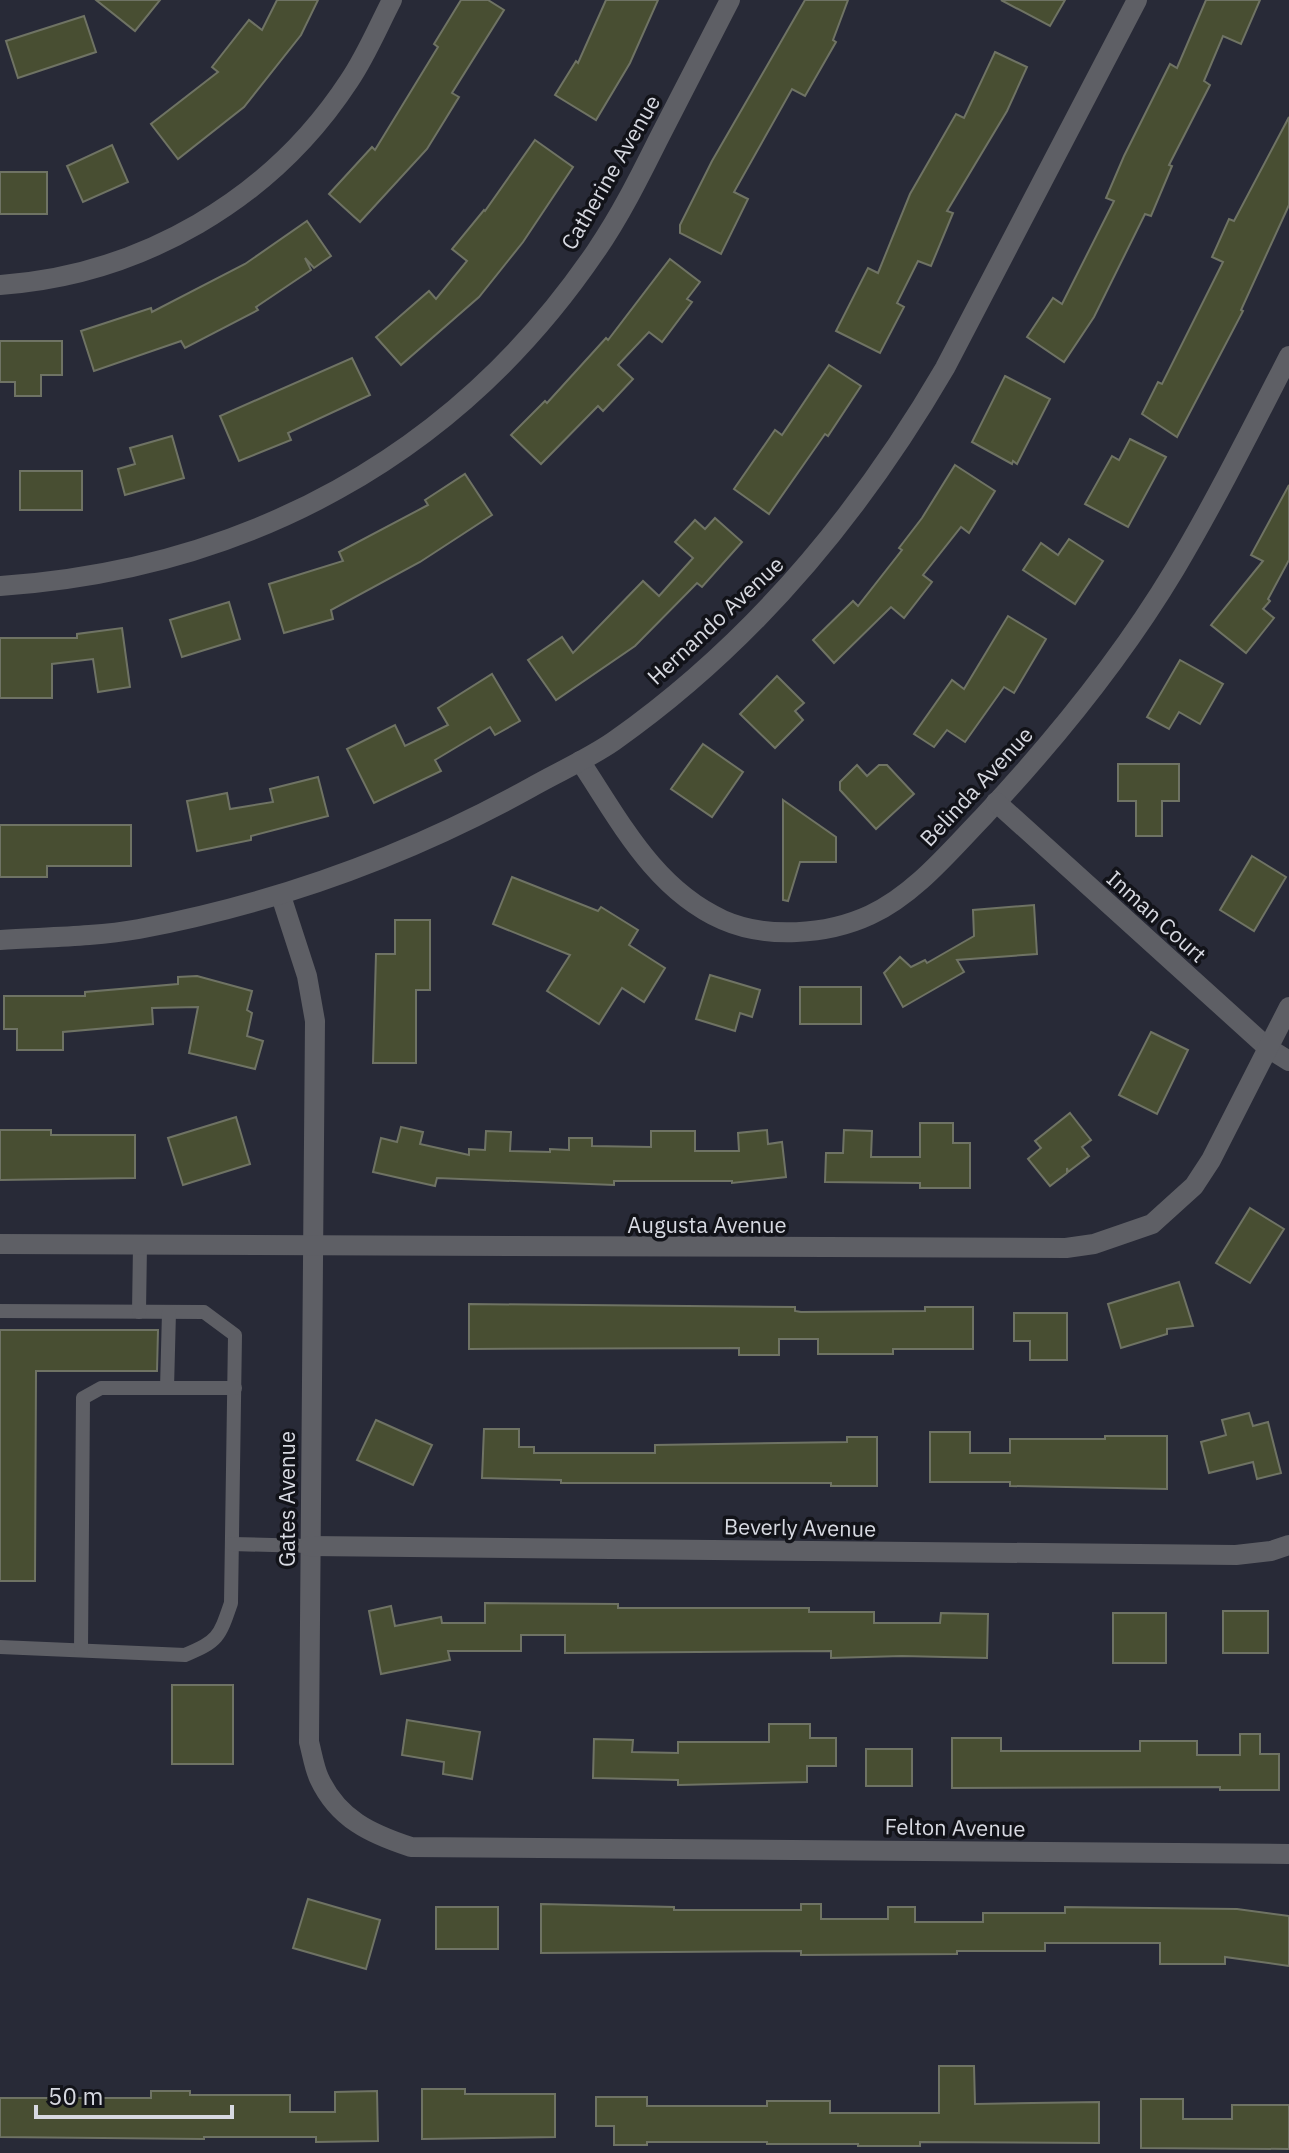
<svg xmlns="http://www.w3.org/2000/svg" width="1289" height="2153" font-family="'IBM Plex Sans',sans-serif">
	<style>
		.building { fill: #484e32; stroke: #6f7364; stroke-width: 2 }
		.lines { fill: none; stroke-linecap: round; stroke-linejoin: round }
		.lane { stroke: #5e5f65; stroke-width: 14 }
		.street { stroke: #5e5f65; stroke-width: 20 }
		.labels { text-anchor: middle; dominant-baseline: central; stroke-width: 7; stroke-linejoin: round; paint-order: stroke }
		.street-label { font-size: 22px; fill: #d7d9e1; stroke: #121319 }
	</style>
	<rect width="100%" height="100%" fill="#282a37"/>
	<g class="building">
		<polygon points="96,0 160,0 135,31"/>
		<polygon points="277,0 318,0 301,35 244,107 178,159 151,124 218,72 212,67 249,20 262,30"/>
		<polygon points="461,0 488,0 504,10 452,93 459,97 427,149 360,222 329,194 372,147 375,150 438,47 434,44"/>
		<polygon points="606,0 658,0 630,63 596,120 555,95 576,61 578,63"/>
		<polygon points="805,0 848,0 833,40 836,42 805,96 792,89 734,192 748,199 721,254 680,233 680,225 712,161"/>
		<polygon points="1001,0 1065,0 1050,26"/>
		<polygon points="1206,0 1260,0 1241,44 1223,36 1204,81 1210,85 1169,165 1172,166 1151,216 1145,214 1094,317 1064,362 1027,337 1053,298 1062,304 1114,201 1106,198 1124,156 1170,64 1177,68"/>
		<polygon points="84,16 96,52 18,78 6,41"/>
		<polygon points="995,52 1027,67 1007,111 947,211 953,213 931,266 918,261 897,303 904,307 880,353 836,331 868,268 878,273 910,194 956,114 964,118"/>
		<polygon points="1289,117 1289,205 1241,310 1243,311 1177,437 1142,414 1158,382 1162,384 1223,262 1212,257 1229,219 1234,221"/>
		<polygon points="535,140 573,167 523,242 479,297 401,365 376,337 429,291 436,299 467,261 452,249 484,210 485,211"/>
		<polygon points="112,145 128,182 83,202 67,166"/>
		<rect x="0" y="172" width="47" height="42"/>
		<polygon points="307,221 331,256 314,268 305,258 311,270 256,307 258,310 185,348 181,341 94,371 81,331 151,308 152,312 245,264"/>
		<polygon points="670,259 700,282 687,299 692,302 662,342 649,332 618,365 633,379 603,411 598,406 541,464 511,435 545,401 547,403 606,338 608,340"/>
		<polygon points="0,341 62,341 62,375 41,375 41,396 15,396 15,382 0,382"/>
		<polygon points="352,358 370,395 288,433 291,440 239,461 220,416"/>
		<polygon points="829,365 861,386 828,436 825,434 769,514 734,489 775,430 782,435"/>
		<polygon points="1005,376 1050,399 1017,464 1013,461 1012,464 972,442"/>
		<polygon points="172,436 184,478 125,495 118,469 135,464 130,448"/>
		<polygon points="1130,439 1166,457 1128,527 1085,504 1112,456 1119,460"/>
		<polygon points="955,465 995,491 969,533 961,527 923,575 932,582 904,618 891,607 834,663 813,640 853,601 858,606 902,550 899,548 922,518"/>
		<rect x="20" y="471" width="62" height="39"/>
		<polygon points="465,474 492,515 420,562 331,610 333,619 284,633 269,584 343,561 339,552 428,505 425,500"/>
		<polygon points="1289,485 1289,560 1268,599 1270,601 1263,609 1274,618 1246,653 1211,625 1263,561 1251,555"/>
		<polygon points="715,518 742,542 702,587 697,583 635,646 556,700 528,660 562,637 573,653 643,581 659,596 693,558 675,542 695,520 705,529"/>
		<polygon points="1069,539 1103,561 1075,604 1023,570 1041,543 1058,555"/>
		<polygon points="229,602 240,639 182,657 170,620"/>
		<polygon points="1008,616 1046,639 1014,693 1004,687 965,742 947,730 934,747 914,734 952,680 964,689"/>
		<polygon points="122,628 130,687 98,692 93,659 52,664 52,698 0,698 0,638 77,638 77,634"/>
		<polygon points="1180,660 1223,684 1200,724 1179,712 1169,729 1147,717"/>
		<polygon points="492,674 520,721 495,735 490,727 435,760 441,771 374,803 347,749 395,725 405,746 448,725 438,708"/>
		<polygon points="777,676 804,703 795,711 803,720 775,748 740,714"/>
		<polygon points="703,744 743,772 712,817 671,789"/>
		<polygon points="1118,764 1179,764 1179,801 1162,801 1162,836 1136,836 1136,801 1118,801"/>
		<polygon points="857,765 867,776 879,765 887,765 914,794 876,829 840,790 840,782"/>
		<polygon points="318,777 328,816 251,836 251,840 197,851 187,801 227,793 230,809 273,802 270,789"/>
		<polygon points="783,800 836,837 836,862 800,862 788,901 783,900"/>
		<polygon points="0,825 131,825 131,866 47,866 47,877 0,877"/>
		<polygon points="1252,856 1286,877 1254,931 1220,910"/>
		<polygon points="512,877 598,911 601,907 638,930 629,945 665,968 644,1002 622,988 599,1024 547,991 570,955 493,924"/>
		<polygon points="1034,905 1037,954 957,960 964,972 903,1007 884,973 900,957 911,967 925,960 927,963 974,936 973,910"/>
		<polygon points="395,920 430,920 430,990 416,990 416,1063 373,1063 376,954 395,954"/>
		<polygon points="710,975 760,990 752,1017 740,1013 735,1031 696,1019"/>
		<polygon points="197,976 252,991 247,1010 252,1013 247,1036 263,1041 255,1069 189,1053 198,1007 152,1008 153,1024 63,1032 63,1050 17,1050 17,1029 4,1029 4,996 85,996 85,992 178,984 178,977"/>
		<rect x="800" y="987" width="61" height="37"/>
		<polygon points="1151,1032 1188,1050 1157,1114 1119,1095"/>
		<polygon points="1070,1113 1091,1140 1082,1147 1089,1156 1068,1172 1067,1168 1067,1173 1050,1186 1028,1159 1041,1148 1035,1141"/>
		<polygon points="236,1117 250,1164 183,1185 168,1138"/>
		<polygon points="920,1123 953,1123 953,1143 970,1143 970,1188 920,1188 920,1183 825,1182 826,1153 843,1153 844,1130 872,1131 871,1157 920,1157"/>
		<polygon points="401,1127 423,1132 420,1144 469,1155 469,1149 485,1150 486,1131 511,1132 510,1151 550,1152 550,1149 569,1150 569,1138 592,1138 592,1146 651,1147 651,1131 695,1131 695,1151 739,1151 738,1133 767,1130 768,1144 782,1142 786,1177 732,1183 732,1181 614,1181 614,1185 437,1178 435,1186 373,1172 381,1138 397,1142"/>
		<polygon points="0,1130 51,1130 51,1135 135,1135 135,1178 0,1180"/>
		<polygon points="1250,1208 1284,1229 1250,1283 1216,1263"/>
		<polygon points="1179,1282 1193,1326 1167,1329 1167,1334 1121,1348 1108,1304"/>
		<polygon points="469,1304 795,1307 795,1311 801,1312 925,1311 925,1307 973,1307 973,1349 893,1349 893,1354 818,1354 818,1339 779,1339 779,1355 739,1355 739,1348 469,1349"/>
		<polygon points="1014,1313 1067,1313 1067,1360 1030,1360 1030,1341 1014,1341"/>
		<polygon points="0,1330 158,1330 157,1371 36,1371 35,1581 0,1581"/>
		<polygon points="1249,1413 1253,1426 1268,1422 1281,1473 1257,1479 1253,1462 1209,1473 1201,1442 1226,1435 1222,1420"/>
		<polygon points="376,1420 432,1445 413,1485 357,1460"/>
		<polygon points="484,1429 519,1429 519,1447 534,1447 534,1453 655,1453 655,1445 847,1442 847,1437 877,1437 877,1486 831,1486 831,1483 561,1483 561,1480 482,1478"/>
		<polygon points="930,1432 970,1432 970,1453 1010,1453 1010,1439 1105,1439 1105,1436 1167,1436 1167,1489 1010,1486 1010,1482 930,1482"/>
		<polygon points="485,1603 618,1604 618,1608 809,1608 809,1612 874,1612 874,1623 940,1623 941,1613 988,1614 987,1658 902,1656 831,1658 831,1651 565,1653 565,1635 521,1635 521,1651 448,1651 450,1660 381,1674 369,1611 391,1606 395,1626 441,1617 442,1623 485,1623"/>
		<rect x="1223" y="1611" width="45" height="42"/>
		<rect x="1113" y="1613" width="53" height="50"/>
		<rect x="172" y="1685" width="61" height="79"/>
		<polygon points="407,1720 480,1732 472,1779 443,1774 444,1762 402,1755"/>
		<polygon points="769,1724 810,1724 810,1738 836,1738 836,1766 807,1766 807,1782 678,1785 678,1780 593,1778 594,1739 633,1740 632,1752 678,1753 678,1742 769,1742"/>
		<polygon points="1240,1734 1260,1734 1260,1754 1279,1754 1279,1790 1220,1790 1220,1787 952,1788 952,1738 1001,1738 1001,1751 1140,1751 1140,1741 1197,1741 1197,1755 1240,1755"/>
		<rect x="866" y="1749" width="46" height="37"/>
		<polygon points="308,1899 380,1920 366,1969 293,1948"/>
		<polygon points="541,1904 674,1907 674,1910 801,1910 801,1904 821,1904 821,1919 888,1919 888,1907 915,1907 915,1922 983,1922 983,1913 1065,1913 1065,1907 1237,1909 1289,1916 1289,1966 1225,1957 1225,1964 1160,1964 1160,1943 1045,1943 1045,1951 957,1951 957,1954 801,1955 801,1951 541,1953"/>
		<rect x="436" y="1907" width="62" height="42"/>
		<polygon points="939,2066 974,2066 975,2104 1099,2102 1099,2143 920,2142 920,2146 858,2146 858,2144 767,2144 767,2142 647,2142 647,2145 614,2145 614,2126 596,2126 596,2097 647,2097 647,2106 767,2106 767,2101 830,2101 830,2113 939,2113"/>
		<polygon points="422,2089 465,2089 465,2094 555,2094 555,2137 422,2139"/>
		<polygon points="151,2091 190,2091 190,2095 290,2095 290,2112 335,2112 335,2092 377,2091 378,2141 316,2142 316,2137 204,2137 204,2139 0,2137 0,2098 151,2098"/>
		<polygon points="1141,2099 1183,2099 1183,2119 1232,2119 1232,2105 1289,2105 1289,2149 1141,2148"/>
	</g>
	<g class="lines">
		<g class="lane">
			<path d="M0,1311L204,1312L235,1335L231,1603C219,1638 218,1641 185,1655L0,1647"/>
			<polyline points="139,1312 140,1245"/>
			<polyline points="167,1388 169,1312"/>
			<polyline points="232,1544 309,1546"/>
			<polyline points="81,1650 83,1398 101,1388 235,1388"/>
		</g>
		<g class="street">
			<path d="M0,285C141,275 271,200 349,81C366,56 378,27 392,0"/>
			<path d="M0,586C246,569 456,457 596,251C620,216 639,178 658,140C682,93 706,47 730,0"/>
			<path d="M580,761C620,821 654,889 723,920C766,939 827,935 870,915C914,895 950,851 983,817C1055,740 1121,659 1175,569C1216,500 1252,428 1289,356"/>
			<polyline points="996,802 1268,1048 1289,1061"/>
			<path d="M281,896L307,976L315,1021L309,1742C312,1753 314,1767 319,1778C338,1819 371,1834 411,1847L1289,1854"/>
			<path d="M0,940C46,937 94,937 139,929C277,903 407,856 530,788C558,772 588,759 614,741C753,643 860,514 945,368L1137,0"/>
			<polyline points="0,1244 1066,1248 1094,1244 1152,1224 1194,1186 1211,1160 1289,1007"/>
			<polyline points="309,1546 1236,1555 1271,1551 1289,1545"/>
		</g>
	</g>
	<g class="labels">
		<g class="street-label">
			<text transform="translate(610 172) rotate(-60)">Catherine Avenue</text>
			<text transform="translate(715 620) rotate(-43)">Hernando Avenue</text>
			<text transform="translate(976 786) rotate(-47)">Belinda Avenue</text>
			<text transform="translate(1157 916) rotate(42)">Inman Court</text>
			<text x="707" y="1224">Augusta Avenue</text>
			<text transform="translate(286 1499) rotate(-90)">Gates Avenue</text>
			<text transform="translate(800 1527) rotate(1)">Beverly Avenue</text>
			<text transform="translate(955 1827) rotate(1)">Felton Avenue</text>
		</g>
	</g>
	<path d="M36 2105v12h196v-12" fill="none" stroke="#d7d9e1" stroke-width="4"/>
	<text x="48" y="2105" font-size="24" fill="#d7d9e1" stroke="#121319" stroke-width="6" paint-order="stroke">50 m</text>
</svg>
